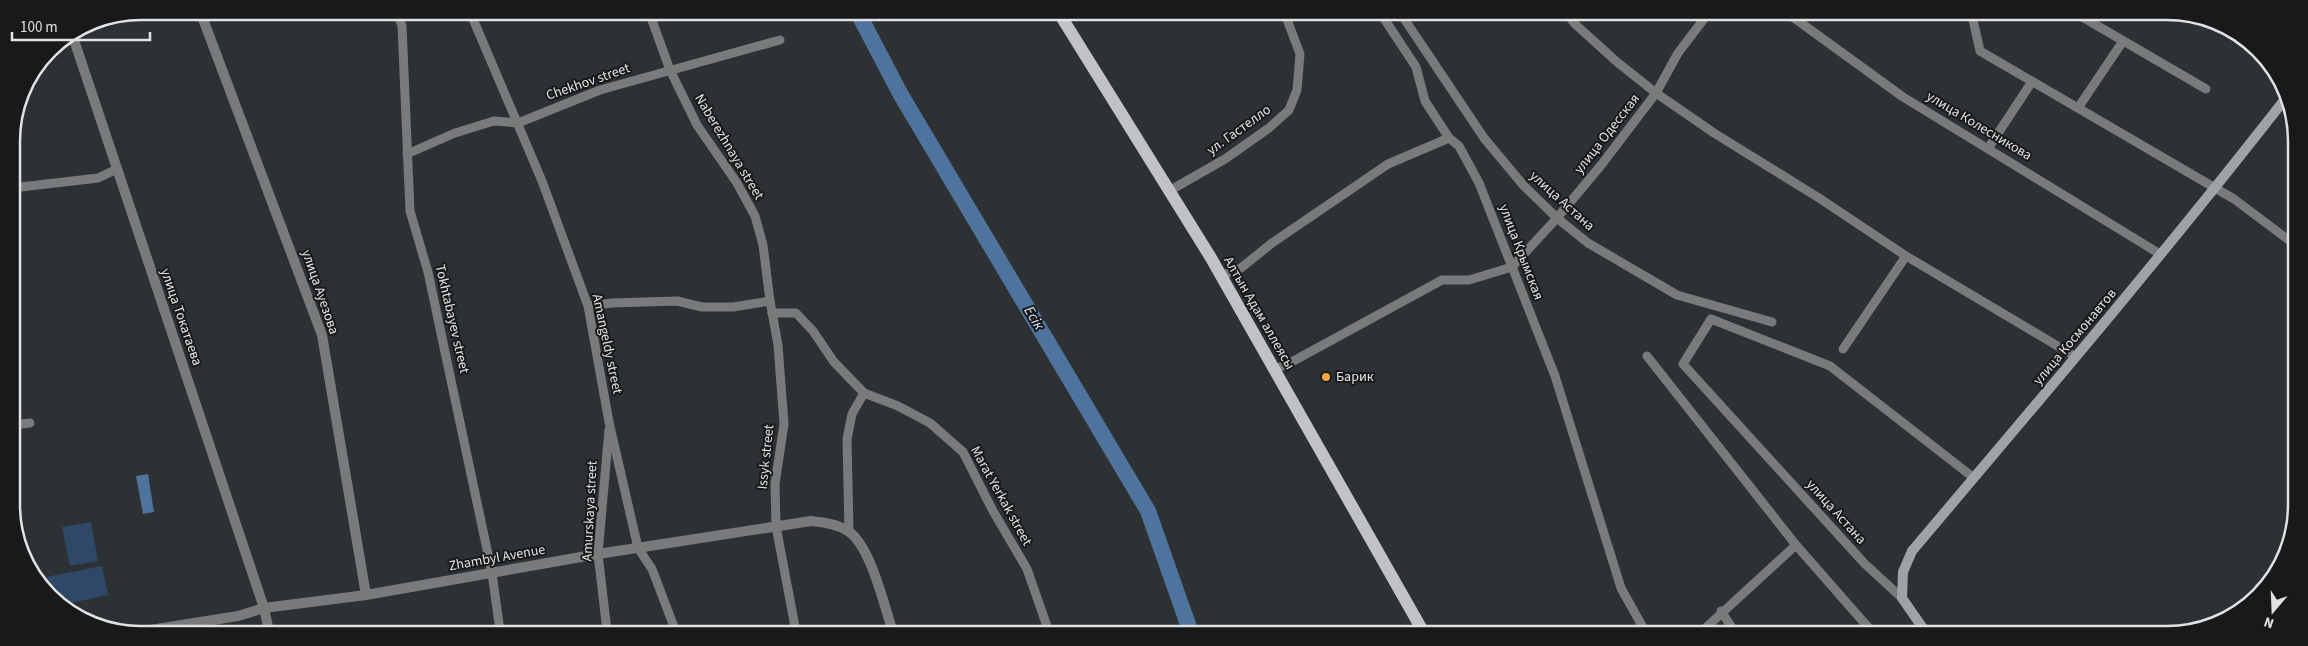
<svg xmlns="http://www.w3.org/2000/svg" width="2308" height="646" font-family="'Source Sans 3',sans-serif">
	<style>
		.green { fill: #2e4967 }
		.water { fill: #4e739d }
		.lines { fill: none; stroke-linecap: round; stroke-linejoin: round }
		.river { stroke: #4e739d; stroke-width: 16 }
		.minor { stroke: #787a7b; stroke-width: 9 }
		.tertiary { stroke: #787a7b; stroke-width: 10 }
		.secondary { stroke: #a0a3a5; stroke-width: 10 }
		.primary { stroke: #c0c2c6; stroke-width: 12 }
		.poi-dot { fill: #efa73e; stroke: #17191a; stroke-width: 2 }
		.labels { text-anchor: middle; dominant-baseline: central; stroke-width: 4; stroke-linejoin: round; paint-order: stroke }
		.street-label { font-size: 14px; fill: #e1e2e4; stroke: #17191a }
		.poi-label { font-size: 14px; fill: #e1e2e4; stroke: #17191a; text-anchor: start }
		.water-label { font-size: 15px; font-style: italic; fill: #dae6f3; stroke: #17191a }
		.rim { fill: none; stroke: #e1e2e4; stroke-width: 2.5 }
	</style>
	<rect width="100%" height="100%" fill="#2e3134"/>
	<g class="green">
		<polygon points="91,522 98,561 70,566 62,527"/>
		<polygon points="102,566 108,595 66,604 49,594 46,577"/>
	</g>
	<polygon class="water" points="148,474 154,512 143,514 136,476"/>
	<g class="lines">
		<polyline class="river" points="858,13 901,95 1148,511 1191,633"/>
		<g class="minor">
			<polyline points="397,12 402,26 410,211 428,272 492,573 500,631"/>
			<polyline points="470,12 542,181 588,306 609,422 638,548 652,569 676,632"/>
			<polyline points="649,12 670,70 697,125 737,183 755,216 763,245 770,301 778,345 784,424 775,484 776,526 796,632"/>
			<polyline points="1401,14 1484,138 1524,186 1557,218 1588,243 1677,295 1772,322"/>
			<polyline points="1567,14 1575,24 1617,62 1656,93 1714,133 1819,198 1906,256 2076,357"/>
			<polyline points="1790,15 1903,97 2160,254"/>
			<polyline points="1972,15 1980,51 2234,199 2294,244"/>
			<polyline points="2079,15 2206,89"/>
			<polyline points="1383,17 1416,67 1425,101 1449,138"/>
			<polyline points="2078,108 2123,41"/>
			<polyline points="1989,147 2031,83"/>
			<polyline points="407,154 455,133 494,121 518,123 600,90 780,40"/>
			<polyline points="12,188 98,178 117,169"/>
			<polyline points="1169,191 1225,159 1269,128 1289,110 1297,90 1300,54 1285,14"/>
			<polyline points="1221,276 1241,268 1272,243 1388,164 1449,138 1459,146 1479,183 1555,376 1621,588 1646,633"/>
			<polyline points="588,306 612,303 677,301 702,307 733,307 770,301"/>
			<polyline points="772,313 796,313 813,331 834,362 864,393 898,406 930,423 963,452 993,511 1027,569 1049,632"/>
			<polyline points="1843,349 1906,256"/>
			<polyline points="1647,356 1796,545 1874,634"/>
			<polyline points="1274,369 1286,365 1442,280 1469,280 1512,267 1557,218 1602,164 1656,93 1678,53 1707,15"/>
			<polyline points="13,425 30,423"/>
			<polyline points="849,531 847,439 852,414 864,393"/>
			<polyline points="1902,598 1865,564 1683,364 1711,319 1830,366 1974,478"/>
			<polyline points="1721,611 1736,634"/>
			<polyline points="607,631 598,554 609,430"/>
			<polyline points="1699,634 1796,545"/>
		</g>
		<g class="tertiary">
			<polyline points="200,11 322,335 366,595"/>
			<polyline points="72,34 264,608 269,631"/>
			<path d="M150,630L238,616L264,608L366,595L598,554L811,521C824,522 837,524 848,531C871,546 884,606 893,632"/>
		</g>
		<path class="secondary" d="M1927,634L1902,598L1903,572L1912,551C2038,402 2165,253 2285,99"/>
		<polyline class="primary" points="1059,13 1211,258 1424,633"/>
	</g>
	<circle class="poi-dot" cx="1326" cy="377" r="5"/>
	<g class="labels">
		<g class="street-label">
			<text transform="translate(588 82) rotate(-19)">Chekhov street</text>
			<text transform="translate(1979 126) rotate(31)">улица Колесникова</text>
			<text transform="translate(1239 130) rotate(-36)">ул. Гастелло</text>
			<text transform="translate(1607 134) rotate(-52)">улица Одесская</text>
			<text transform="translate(729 147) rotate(59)">Naberezhnaya street</text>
			<text transform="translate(1562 201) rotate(42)">улица Астана</text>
			<text transform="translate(1521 252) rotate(69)">улица Крымская</text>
			<text transform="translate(320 292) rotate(71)">улица Ауезова</text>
			<text transform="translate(1259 313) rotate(60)">Алтын Адам аллеясы</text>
			<text transform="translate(181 317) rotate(71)">улица Токатаева</text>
			<text transform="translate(452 319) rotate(77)">Tokhtabayev street</text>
			<text transform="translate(2075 337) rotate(-50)">улица Космонавтов</text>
			<text transform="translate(607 344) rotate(78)">Amangeldy street</text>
			<text transform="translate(766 457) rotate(-84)">Issyk street</text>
			<text transform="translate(1001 496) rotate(61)">Marat Yerkak street</text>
			<text transform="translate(590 511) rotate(-87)">Amurskaya street</text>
			<text transform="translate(1836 512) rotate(48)">улица Астана</text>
			<text transform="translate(497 558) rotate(-10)">Zhambyl Avenue</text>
		</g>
		<g class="poi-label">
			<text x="1336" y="377">Барик</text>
		</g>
		<g class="water-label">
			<text transform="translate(1034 318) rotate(59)">Есік</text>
		</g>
	</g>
	<path d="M0 0H2308V646H0ZM141 20H2167A121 121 0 0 1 2288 141V505A121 121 0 0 1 2167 626H141A121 121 0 0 1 20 505V141A121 121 0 0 1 141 20Z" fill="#17191a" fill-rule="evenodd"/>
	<path class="rim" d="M141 20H2167A121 121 0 0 1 2288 141V505A121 121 0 0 1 2167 626H141A121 121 0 0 1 20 505V141A121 121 0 0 1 141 20Z"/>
	<g transform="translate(2273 611) rotate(199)" stroke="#17191a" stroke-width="4" paint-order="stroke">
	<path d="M0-4L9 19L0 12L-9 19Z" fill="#e1e2e4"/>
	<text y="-8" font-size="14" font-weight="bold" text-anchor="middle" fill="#e1e2e4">N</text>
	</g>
	<path d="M12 32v8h138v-8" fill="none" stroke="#e1e2e4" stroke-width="2.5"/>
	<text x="20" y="32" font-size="15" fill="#e1e2e4" stroke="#17191a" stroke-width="4" paint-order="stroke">100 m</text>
</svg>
